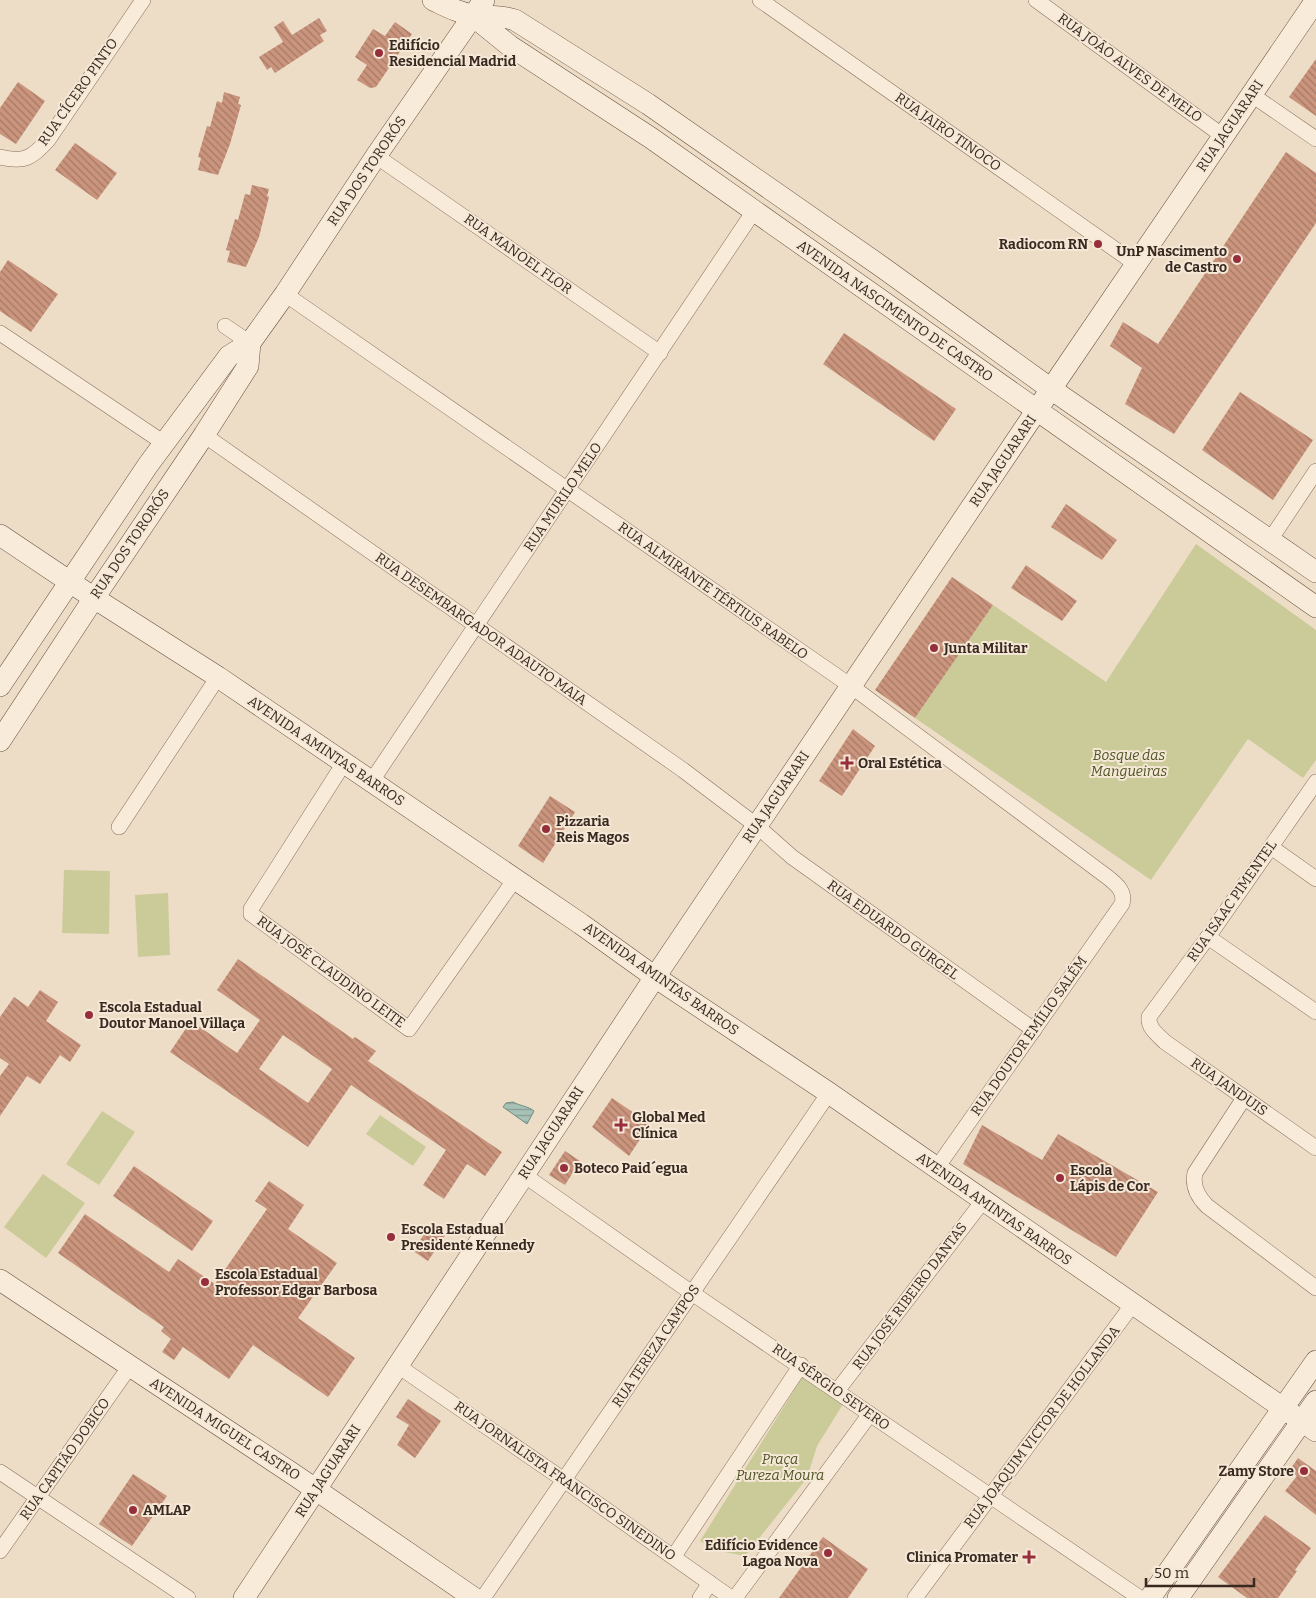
<svg xmlns="http://www.w3.org/2000/svg" width="1316" height="1598" font-family="Bitter,serif">
	<style>
		.park { fill: #cbcb9a }
		.water { fill: url(#water-rules); stroke: #6e8f83 }
		.building { fill: url(#building-back-hatch); fill-rule: evenodd }
		.lines { fill: none; stroke-linecap: round; stroke-linejoin: round }
		.street-casing { stroke: #886e5c; stroke-width: 16 }
		.secondary-casing { stroke: #6a503f; stroke-width: 22 }
		.street { stroke: #f8ebd9; stroke-width: 15 }
		.secondary { stroke: #f8ebd9; stroke-width: 21 }
		.poi-dot { fill: #962e3b; stroke: #f5e8d6; stroke-width: 2 }
		.labels { text-anchor: middle; dominant-baseline: central; stroke-width: 4; stroke-linejoin: round; paint-order: stroke }
		.poi-label { font-size: 14px; font-weight: bold; fill: #392920; stroke: #f5e8d6; text-anchor: start }
		.street-label { font-size: 14px; fill: #392920; stroke: #f5e8d6 }
		.park-label { font-size: 14px; font-style: italic; fill: #4f5527; stroke: #f5e8d6 }
	</style>
	<defs>
		<pattern id="water-rules" width="6" height="5" patternUnits="userSpaceOnUse" patternTransform="scale(1.25)"><rect width="6" height="5" fill="#a7c1b6"/><path d="M0 2.5h6" fill="none" stroke="#899d94"/></pattern>
		<pattern id="building-back-hatch" width="6" height="6" patternUnits="userSpaceOnUse" patternTransform="scale(1.25)"><rect width="6" height="6" fill="#ca947d"/><path d="M-1 5l2 2M0 0l6 6M5-1l2 2" fill="none" stroke="#a57966"/></pattern>
	</defs>
	<rect width="100%" height="100%" fill="#edddc6"/>
	<g class="park">
		<polygon points="1196,544 1316,630 1316,760 1303,778 1248,739 1151,880 915,718 993,605 1106,682"/>
		<polygon points="64,870 110,871 109,934 62,933"/>
		<polygon points="168,893 170,955 138,957 135,895"/>
		<polygon points="102,1111 135,1132 99,1185 66,1164"/>
		<polygon points="380,1115 426,1147 413,1166 366,1134"/>
		<polygon points="43,1174 85,1203 46,1258 4,1227"/>
		<polygon points="803,1376 845,1401 817,1446 807,1478 745,1556 719,1551 700,1541"/>
	</g>
	<path class="water" d="M513,1102C520,1106 528,1106 534,1111L527,1124L503,1107L506,1103Z"/>
	<g class="building">
		<polygon points="319,18 327,31 320,35 324,41 275,73 271,67 267,70 259,57 283,42 274,27 283,21 292,35"/>
		<polygon points="395,22 412,34 376,87 370,88 357,80 367,65 355,57 373,29 385,36"/>
		<polygon points="1316,59 1316,116 1289,97"/>
		<polygon points="18,82 45,101 16,144 0,134 0,108"/>
		<polygon points="224,92 240,97 238,104 241,105 230,144 218,175 198,170 201,158 198,157 207,126 210,127 217,101 222,103"/>
		<polygon points="75,143 117,173 97,200 55,170"/>
		<polygon points="1286,152 1316,173 1316,223 1174,434 1125,404 1142,368 1110,346 1123,322 1158,344"/>
		<polygon points="252,185 269,189 267,196 269,197 259,237 246,267 227,262 230,251 226,250 235,219 238,220 245,194 250,195"/>
		<polygon points="8,260 58,294 31,332 0,311 0,272"/>
		<polygon points="844,333 956,409 934,441 823,364"/>
		<polygon points="1240,392 1313,440 1273,500 1202,450"/>
		<polygon points="1066,504 1117,540 1102,560 1051,527"/>
		<polygon points="1026,565 1077,601 1062,621 1011,588"/>
		<polygon points="952,577 993,605 915,718 875,690"/>
		<polygon points="853,729 875,746 842,796 819,781"/>
		<polygon points="550,796 575,812 543,863 518,846"/>
		<path d="M238,959L353,1039L355,1037L376,1051L368,1061L502,1152L485,1176L467,1164L444,1199L423,1185L446,1150L351,1085L308,1147L170,1052L191,1021L237,1053L260,1020L217,990ZM283,1035L332,1069L308,1103L259,1069Z"/>
		<polygon points="40,990 58,1002 46,1021 81,1045 70,1062 60,1055 40,1084 27,1076 0,1116 0,1076 9,1064 0,1058 0,1017 14,997 28,1007"/>
		<polygon points="612,1098 650,1124 629,1156 592,1127"/>
		<polygon points="982,1125 1042,1160 1058,1134 1158,1192 1116,1257 963,1164"/>
		<polygon points="565,1151 580,1161 565,1185 549,1175"/>
		<polygon points="134,1166 213,1221 192,1251 113,1196"/>
		<polygon points="269,1181 304,1205 288,1229 337,1263 298,1318 355,1358 328,1397 253,1345 229,1379 183,1347 174,1360 162,1352 171,1339 161,1331 164,1327 58,1253 85,1214 169,1272 178,1259 215,1284 267,1209 255,1201"/>
		<polygon points="431,1224 446,1234 428,1261 413,1251"/>
		<polygon points="408,1399 441,1421 415,1458 397,1445 409,1425 396,1417"/>
		<polygon points="1298,1458 1316,1471 1316,1515 1285,1491 1297,1476 1289,1471"/>
		<polygon points="133,1474 167,1496 132,1546 99,1524"/>
		<polygon points="1265,1515 1311,1548 1295,1570 1297,1571 1278,1598 1247,1598 1218,1577"/>
		<polygon points="823,1537 868,1569 848,1598 779,1598"/>
	</g>
	<g class="lines">
		<g class="street-casing">
			<g id="street">
				<polyline points="760,0 1136,264"/>
				<polyline points="1036,0 1223,136"/>
				<polyline points="1252,95 1316,139"/>
				<polyline points="376,156 660,353"/>
				<path d="M0,157C24,163 32,158 48,140L143,0"/>
				<path d="M285,294L851,686L1106,876C1115,883 1126,891 1122,904L936,1169"/>
				<polyline points="225,326 250,343"/>
				<polyline points="0,333 164,443"/>
				<polyline points="204,435 683,770 757,826 792,857 1034,1030"/>
				<polyline points="1270,540 1316,471"/>
				<polyline points="344,763 251,909 251,914 409,1029 515,879"/>
				<polyline points="371,782 754,211"/>
				<path d="M1316,782L1208,937L1149,1017C1148,1028 1157,1034 1165,1042L1316,1148"/>
				<polyline points="119,827 218,677"/>
				<polyline points="1271,847 1316,879"/>
				<polyline points="1208,937 1316,1012"/>
				<path d="M1244,1098L1195,1173C1192,1186 1198,1197 1207,1206L1316,1288"/>
				<polyline points="524,1175 692,1293 1140,1598"/>
				<polyline points="398,1366 564,1480 731,1598"/>
				<polyline points="837,1391 983,1201"/>
				<polyline points="0,1472 188,1598"/>
				<polyline points="0,1551 130,1366"/>
				<polyline points="674,1556 801,1365"/>
				<polyline points="483,1598 829,1093"/>
				<polyline points="700,1598 710,1583"/>
				<polyline points="735,1598 870,1414"/>
				<polyline points="915,1598 1133,1304"/>
			</g>
		</g>
		<g class="secondary-casing">
			<g id="secondary">
				<path d="M433,0C446,6 460,14 475,15C489,17 501,15 515,20L648,104L882,267L1051,389L1316,572"/>
				<polyline points="473,16 510,46 651,138 1316,607"/>
				<polyline points="0,535 94,598 218,677 581,924 655,977 829,1093 1316,1431"/>
				<polyline points="0,686 148,465 229,356 250,343 285,294 376,156 484,0"/>
				<polyline points="0,741 94,598 204,435 248,366 250,343"/>
				<polyline points="0,1280 296,1476 474,1598"/>
				<polyline points="244,1598 655,977 1051,389 1316,0"/>
				<polyline points="1150,1598 1316,1361"/>
				<polyline points="1178,1598 1316,1401"/>
			</g>
		</g>
		<use href="#street" class="street"/>
		<use href="#secondary" class="secondary"/>
	</g>
	<g class="poi-dot">
		<circle cx="379" cy="53" r="5"/>
		<circle cx="1098" cy="244" r="5"/>
		<circle cx="1237" cy="259" r="5"/>
		<circle cx="934" cy="648" r="5"/>
		<path d="M844.5 755.5h5v5h5v5h-5v5h-5v-5h-5v-5h5z"/>
		<circle cx="546" cy="829" r="5"/>
		<circle cx="89" cy="1015" r="5"/>
		<path d="M618.5 1117.5h5v5h5v5h-5v5h-5v-5h-5v-5h5z"/>
		<circle cx="564" cy="1168" r="5"/>
		<circle cx="1060" cy="1178" r="5"/>
		<circle cx="391" cy="1237" r="5"/>
		<circle cx="205" cy="1282" r="5"/>
		<circle cx="1304" cy="1471" r="5"/>
		<circle cx="133" cy="1510" r="5"/>
		<circle cx="828" cy="1553" r="5"/>
		<path d="M1026.5 1549.5h5v5h5v5h-5v5h-5v-5h-5v-5h5z"/>
	</g>
	<g class="labels">
		<g class="poi-label">
			<text x="389" y="45">Edifício<tspan x="389" dy="16">Residencial Madrid</tspan></text>
			<text x="1088" y="244" text-anchor="end">Radiocom RN</text>
			<text x="1227" y="251" text-anchor="end">UnP Nascimento<tspan x="1227" dy="16">de Castro</tspan></text>
			<text x="944" y="648">Junta Militar</text>
			<text x="858" y="763">Oral Estética</text>
			<text x="556" y="821">Pizzaria<tspan x="556" dy="16">Reis Magos</tspan></text>
			<text x="99" y="1007">Escola Estadual<tspan x="99" dy="16">Doutor Manoel Villaça</tspan></text>
			<text x="632" y="1117">Global Med<tspan x="632" dy="16">Clínica</tspan></text>
			<text x="574" y="1168">Boteco Paid´egua</text>
			<text x="1070" y="1170">Escola<tspan x="1070" dy="16">Lápis de Cor</tspan></text>
			<text x="401" y="1229">Escola Estadual<tspan x="401" dy="16">Presidente Kennedy</tspan></text>
			<text x="215" y="1274">Escola Estadual<tspan x="215" dy="16">Professor Edgar Barbosa</tspan></text>
			<text x="1294" y="1471" text-anchor="end">Zamy Store</text>
			<text x="143" y="1510">AMLAP</text>
			<text x="818" y="1545" text-anchor="end">Edifício Evidence<tspan x="818" dy="16">Lagoa Nova</tspan></text>
			<text x="1018" y="1557" text-anchor="end">Clinica Promater</text>
		</g>
		<g class="street-label">
			<text transform="translate(1130 68) rotate(36)">RUA JOÃO ALVES DE MELO</text>
			<text transform="translate(78 92) rotate(-55)">RUA CÍCERO PINTO</text>
			<text transform="translate(1230 126) rotate(-56)">RUA JAGUARARI</text>
			<text transform="translate(948 132) rotate(35)">RUA JAIRO TINOCO</text>
			<text transform="translate(367 171) rotate(-56)">RUA DOS TORORÓS</text>
			<text transform="translate(518 254) rotate(35)">RUA MANOEL FLOR</text>
			<text transform="translate(895 311) rotate(35)">AVENIDA NASCIMENTO DE CASTRO</text>
			<text transform="translate(1003 461) rotate(-56)">RUA JAGUARARI</text>
			<text transform="translate(563 497) rotate(-56)">RUA MURILO MELO</text>
			<text transform="translate(130 544) rotate(-56)">RUA DOS TORORÓS</text>
			<text transform="translate(713 591) rotate(35)">RUA ALMIRANTE TÉRTIUS RABELO</text>
			<text transform="translate(481 629) rotate(35)">RUA DESEMBARGADOR ADAUTO MAIA</text>
			<text transform="translate(326 751) rotate(34)">AVENIDA AMINTAS BARROS</text>
			<text transform="translate(776 797) rotate(-56)">RUA JAGUARARI</text>
			<text transform="translate(1232 901) rotate(-55)">RUA ISAAC PIMENTEL</text>
			<text transform="translate(893 930) rotate(36)">RUA EDUARDO GURGEL</text>
			<text transform="translate(331 972) rotate(36)">RUA JOSÉ CLAUDINO LEITE</text>
			<text transform="translate(661 979) rotate(35)">AVENIDA AMINTAS BARROS</text>
			<text transform="translate(1029 1036) rotate(-55)">RUA DOUTOR EMÍLIO SALÉM</text>
			<text transform="translate(1229 1087) rotate(35)">RUA JANDUIS</text>
			<text transform="translate(551 1133) rotate(-57)">RUA JAGUARARI</text>
			<text transform="translate(994 1209) rotate(35)">AVENIDA AMINTAS BARROS</text>
			<text transform="translate(910 1296) rotate(-53)">RUA JOSÉ RIBEIRO DANTAS</text>
			<text transform="translate(656 1346) rotate(-56)">RUA TEREZA CAMPOS</text>
			<text transform="translate(831 1387) rotate(35)">RUA SÉRGIO SEVERO</text>
			<text transform="translate(1042 1427) rotate(-53)">RUA JOAQUIM VICTOR DE HOLLANDA</text>
			<text transform="translate(225 1429) rotate(33)">AVENIDA MIGUEL CASTRO</text>
			<text transform="translate(65 1459) rotate(-55)">RUA CAPITÃO DOBICO</text>
			<text transform="translate(328 1471) rotate(-57)">RUA JAGUARARI</text>
			<text transform="translate(565 1481) rotate(35)">RUA JORNALISTA FRANCISCO SINEDINO</text>
		</g>
		<g class="park-label">
			<text x="1129" y="755">Bosque das<tspan x="1129" dy="16">Mangueiras</tspan></text>
			<text x="780" y="1459">Praça<tspan x="780" dy="16">Pureza Moura</tspan></text>
		</g>
	</g>
	<path d="M1146 1578v8h108v-8" fill="none" stroke="#392920" stroke-width="2.5"/>
	<text x="1154" y="1578" font-size="15" fill="#392920" stroke="#f5e8d6" stroke-width="4" paint-order="stroke">50 m</text>
</svg>
